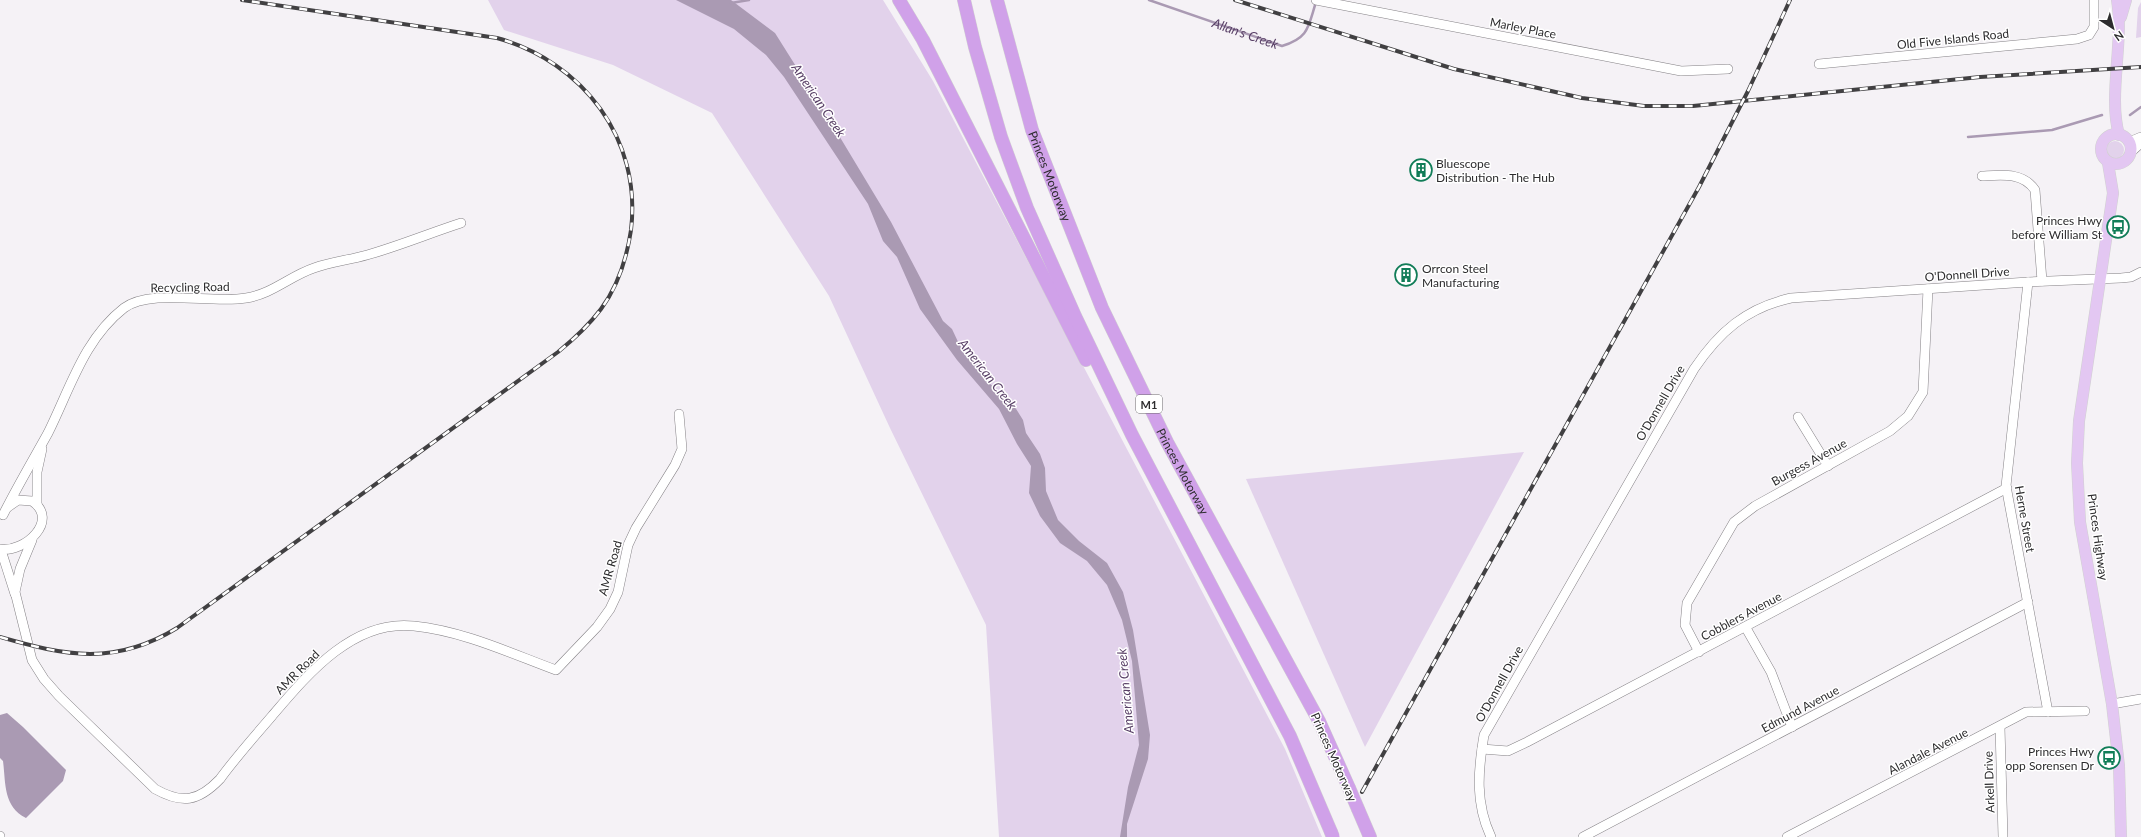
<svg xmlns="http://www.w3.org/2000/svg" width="2141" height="837" font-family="Lato,sans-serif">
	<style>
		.green { fill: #e2d2eb }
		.water { fill: #aa9ab3 }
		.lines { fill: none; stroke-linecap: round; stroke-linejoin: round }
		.stream { stroke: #aa9ab3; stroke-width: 2.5 }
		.minor-casing { stroke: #858286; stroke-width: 10 }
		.major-casing { stroke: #d1d1d1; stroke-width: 12 }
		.highway-casing { stroke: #d1d1d1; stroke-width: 14 }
		.minor { stroke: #fff; stroke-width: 9 }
		.major { stroke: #e3c7f2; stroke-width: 11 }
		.highway { stroke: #d0a1e9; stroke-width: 13 }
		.rail-casing { stroke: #414042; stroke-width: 4 }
		.rail { stroke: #fff; stroke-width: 2.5; stroke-dasharray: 8; stroke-linecap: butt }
		.highway-bridge-casing { stroke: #d1d1d1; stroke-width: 14; stroke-linecap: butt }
		.highway-bridge { stroke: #d0a1e9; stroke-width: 13 }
		.labels { text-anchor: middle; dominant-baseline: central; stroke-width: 3; stroke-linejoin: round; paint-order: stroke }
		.shield { fill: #fff; stroke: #6c6b6d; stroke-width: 1 }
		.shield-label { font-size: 11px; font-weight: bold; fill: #2d2c2e }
		.street-label { font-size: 12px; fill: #2d2c2e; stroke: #fff }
		.poi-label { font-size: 12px; fill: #2d2c2e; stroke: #fff; text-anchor: start }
		.water-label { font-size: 13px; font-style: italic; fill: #583f66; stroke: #fff }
	</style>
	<rect width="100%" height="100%" fill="#f5f2f6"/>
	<g class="green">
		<polygon points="488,0 883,0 933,81 1285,749 1322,837 999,837 986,625 890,428 829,296 712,113 613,65 504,30"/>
		<polygon points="2141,2 2141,37 2136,38 2138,8"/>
		<circle cx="2115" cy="150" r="9"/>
		<polygon points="1524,452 1365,747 1246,479"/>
	</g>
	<g class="water">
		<polygon points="676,0 731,0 775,33 826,114 891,222 943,321 952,329 960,346 975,357 989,383 1013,404 1023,420 1026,433 1040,454 1045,468 1046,491 1058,520 1079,541 1107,563 1123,592 1133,630 1150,735 1148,759 1127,824 1127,837 1120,837 1128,787 1139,745 1132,661 1122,620 1107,585 1087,561 1060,543 1040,516 1029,493 1031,466 1017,444 999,409 957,360 920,309 897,257 883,241 868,204 784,77 766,55 734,29"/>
		<path d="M7,713L23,727L66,770L63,781L26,818C3,806 6,784 3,761L0,758V715Z"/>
	</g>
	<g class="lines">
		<g class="stream">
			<path id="s1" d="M1149,0L1282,46C1309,38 1308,27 1316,2"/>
			<polyline points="731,3 749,0"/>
			<polyline points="2130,115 2141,107"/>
			<polyline points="1968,137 2052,130 2102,115"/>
		</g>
		<g class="minor-casing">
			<g id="minor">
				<polyline points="1316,0 1681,71 1728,69"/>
				<polyline points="1819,64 2077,39 2089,35 2094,27 2094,0"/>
				<polyline points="2129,142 2141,137"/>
				<polyline points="2131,152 2141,143"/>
				<path d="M1982,176C2002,175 2023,172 2035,190L2042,281"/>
				<polyline points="2028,282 2006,486 2048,712"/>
				<polyline points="1798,417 1828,466"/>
				<polyline points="37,504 37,472 42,449"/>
				<path d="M3,515C17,487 33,460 48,433C70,389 84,339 124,308C151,288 213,304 246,298C272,294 290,276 314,268C331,262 349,260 367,255C399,246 430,233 461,223"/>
				<path d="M32,540L20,569L15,592L32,660L44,679L59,696L155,789C182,804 198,802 220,779C236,757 254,737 272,716C307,675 353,619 414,626C463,631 510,653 556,670L597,627L610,609L618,592L628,545L636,528L675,465L682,449L679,414"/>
				<path d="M0,549C25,553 60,520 32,501L18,500L8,507"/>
				<polyline points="1,550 15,594"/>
				<polyline points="1746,628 1771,672 1792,727"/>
				<polyline points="1699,652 1685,625 1687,603 1734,522 1755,506 1890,431 1908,416 1923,392 1928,289"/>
				<polyline points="2112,704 2141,699"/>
				<polyline points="2000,727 2003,837"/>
				<polyline points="1482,749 1508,751 1527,742 2007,488"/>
				<polyline points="0,836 0,837"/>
				<path d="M1491,837C1475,803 1478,771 1484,735L1694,369C1719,332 1746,308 1791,298L2028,282L2121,278L2131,277L2141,272"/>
				<polyline points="1583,837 2028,602"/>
				<polyline points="1787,837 2026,712 2085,711"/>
			</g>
		</g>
		<g class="major-casing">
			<g id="major">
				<path d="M2117,0C2124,43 2108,95 2119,135"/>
				<polyline points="2121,17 2126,0"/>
				<circle cx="2116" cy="149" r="15"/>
				<polyline points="2108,163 2113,193 2079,421 2077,463 2080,522 2112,704 2119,766 2121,837"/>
			</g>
		</g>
		<g class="highway-casing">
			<g id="highway">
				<polyline points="899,0 923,40 1086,360"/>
				<polyline points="964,0 975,47 1001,137 1027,208 1075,316 1132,435 1290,736 1331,832"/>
				<path id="s2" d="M997,0L1032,130L1102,308L1167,442L1319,721L1349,788"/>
				<polyline points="1358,809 1370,837"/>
			</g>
		</g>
		<use href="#minor" class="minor"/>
		<use href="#major" class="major"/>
		<use href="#highway" class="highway"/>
		<g class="rail-casing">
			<g id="rail">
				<polyline points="1235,0 1454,69 1582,98 1644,106 1693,106 1980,77 2141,67"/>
				<path d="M0,637C66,656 115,666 177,628L558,352C574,339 589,325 601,309C618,286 627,257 631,230C642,139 583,62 497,38L242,0"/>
				<polyline points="1362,792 1699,187 1748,91 1790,0"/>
			</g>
		</g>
		<use href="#rail" class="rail"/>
		<g class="highway-bridge-casing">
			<g id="highway-bridge">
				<polyline points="1349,788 1358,809"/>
				<polyline points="1331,832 1333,837"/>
			</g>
		</g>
		<use href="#highway-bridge" class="highway-bridge"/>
	</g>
	<defs>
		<g id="building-ring" transform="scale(1.15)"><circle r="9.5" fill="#fff" stroke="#117d58" stroke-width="1.5"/><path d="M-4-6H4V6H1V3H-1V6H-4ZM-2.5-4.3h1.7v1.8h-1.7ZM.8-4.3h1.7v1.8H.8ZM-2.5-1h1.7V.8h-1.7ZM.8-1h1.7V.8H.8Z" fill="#117d58"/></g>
		<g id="bus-ring" transform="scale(1.15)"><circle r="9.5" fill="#fff" stroke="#117d58" stroke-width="1.5"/><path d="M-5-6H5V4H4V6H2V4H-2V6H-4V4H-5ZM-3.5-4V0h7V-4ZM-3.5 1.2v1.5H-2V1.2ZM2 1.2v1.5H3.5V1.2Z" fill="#117d58"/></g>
	</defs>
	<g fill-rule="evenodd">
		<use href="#building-ring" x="1421" y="170"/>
		<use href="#bus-ring" x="2118" y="227"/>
		<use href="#building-ring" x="1406" y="275"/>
		<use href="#bus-ring" x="2109" y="758"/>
	</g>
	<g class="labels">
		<rect class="shield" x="1136" y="395" width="26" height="18" rx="3"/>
		<g class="shield-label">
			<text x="1149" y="404">M1</text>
		</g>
		<g class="street-label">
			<text transform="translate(1523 28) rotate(11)">Marley Place</text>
			<text transform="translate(1953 39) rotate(-6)">Old Five Islands Road</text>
			<text stroke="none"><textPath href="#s2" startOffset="184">Princes Motorway</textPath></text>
			<text transform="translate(1967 274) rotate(-4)">O'Donnell Drive</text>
			<text transform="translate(190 287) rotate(-1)">Recycling Road</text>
			<text transform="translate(1660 403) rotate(-60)">O'Donnell Drive</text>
			<text transform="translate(1809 462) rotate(-29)">Burgess Avenue</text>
			<text stroke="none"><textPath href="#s2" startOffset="508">Princes Motorway</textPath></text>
			<text transform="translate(2025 519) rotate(80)">Herne Street</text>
			<text transform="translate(2098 537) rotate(82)">Princes Highway</text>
			<text transform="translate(610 568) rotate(-74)">AMR Road</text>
			<text transform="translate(1741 616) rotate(-28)">Cobblers Avenue</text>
			<text transform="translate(297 672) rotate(-45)">AMR Road</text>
			<text transform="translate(1499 684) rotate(-61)">O'Donnell Drive</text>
			<text transform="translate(1800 709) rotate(-28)">Edmund Avenue</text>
			<text transform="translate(1928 751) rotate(-27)">Alandale Avenue</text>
			<text transform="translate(1334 757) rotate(66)">Princes Motorway</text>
			<text transform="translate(1989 782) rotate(-92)">Arkell Drive</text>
		</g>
		<g class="poi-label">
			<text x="1436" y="163">Bluescope<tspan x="1436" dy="14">Distribution - The Hub</tspan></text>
			<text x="2102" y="220" text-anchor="end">Princes Hwy<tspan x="2102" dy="14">before William St</tspan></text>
			<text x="1422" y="268">Orrcon Steel<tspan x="1422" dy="14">Manufacturing</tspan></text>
			<text x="2094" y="751" text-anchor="end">Princes Hwy<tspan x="2094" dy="14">opp Sorensen Dr</tspan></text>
		</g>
		<g class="water-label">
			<text stroke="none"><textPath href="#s1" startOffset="102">Allan's Creek</textPath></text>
			<text transform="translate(819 100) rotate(56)">American Creek</text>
			<text transform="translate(988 374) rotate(52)">American Creek</text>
			<text transform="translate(1125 691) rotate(-95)">American Creek</text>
		</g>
	</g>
	<g transform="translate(2113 28) rotate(144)" stroke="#ffffff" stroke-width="3" paint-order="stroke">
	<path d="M0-3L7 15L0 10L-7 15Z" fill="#2d2c2e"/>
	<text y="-6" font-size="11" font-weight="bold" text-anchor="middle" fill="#2d2c2e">N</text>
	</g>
</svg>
